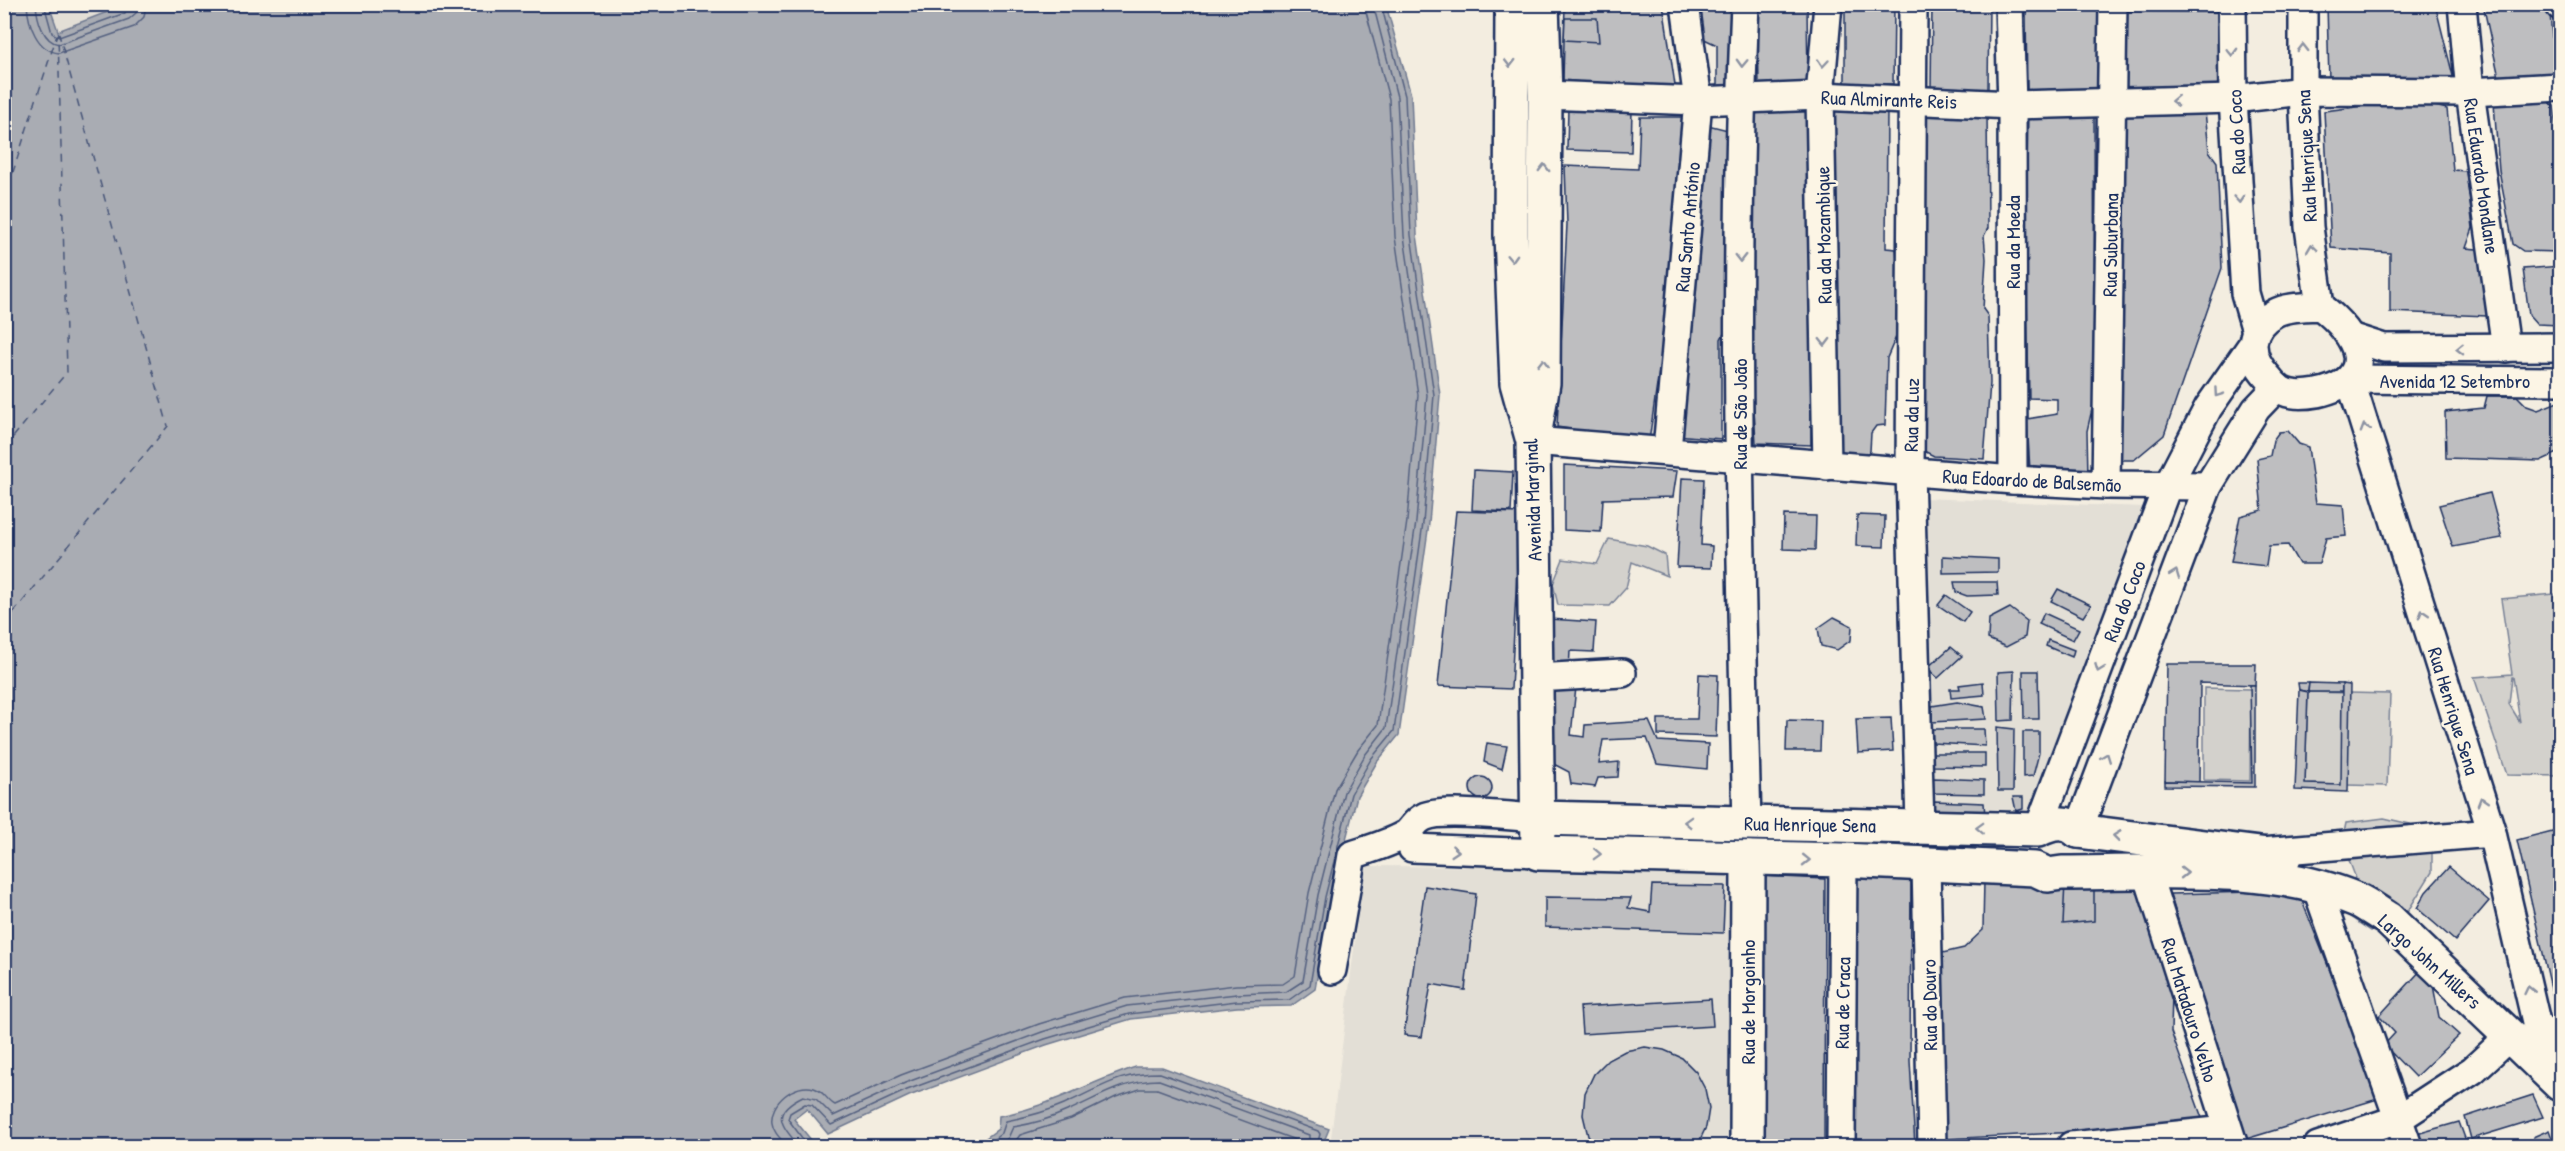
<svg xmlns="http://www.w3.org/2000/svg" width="2565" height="1151" font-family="'Patrick Hand',sans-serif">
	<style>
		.built { fill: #e3dfd6 }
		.green { fill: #d3d1cc; stroke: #778095; stroke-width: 1.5; fill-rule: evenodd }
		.water { fill: #a9acb3; stroke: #707a91; stroke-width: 1.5 }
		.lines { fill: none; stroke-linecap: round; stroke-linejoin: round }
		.shore { stroke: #546180; stroke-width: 1.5 }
		.ferry { stroke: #465478; stroke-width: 1.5; stroke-dasharray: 8 6; stroke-linecap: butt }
		.building { fill: #bebec0; stroke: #1b2f5e; stroke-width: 1.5 }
		.minor-casing { stroke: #1b2f5e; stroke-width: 32 }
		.major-casing { stroke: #1b2f5e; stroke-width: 38 }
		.minor { stroke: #fcf5e5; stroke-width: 27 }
		.major { stroke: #fcf5e5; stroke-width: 33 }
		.oneway { stroke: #8c92a2 }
		.labels { text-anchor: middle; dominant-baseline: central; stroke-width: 5; stroke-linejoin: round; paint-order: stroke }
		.street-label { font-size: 20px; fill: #1b2f5e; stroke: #fcf5e5 }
	</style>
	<rect width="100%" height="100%" fill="#f3ede0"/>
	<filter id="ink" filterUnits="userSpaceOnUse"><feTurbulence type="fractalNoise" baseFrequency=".0167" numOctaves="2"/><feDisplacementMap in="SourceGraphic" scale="12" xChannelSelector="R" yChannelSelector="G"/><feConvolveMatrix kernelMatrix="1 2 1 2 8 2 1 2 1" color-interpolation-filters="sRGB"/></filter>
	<g filter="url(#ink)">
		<g class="built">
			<polygon points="128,4 58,31 49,5"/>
			<polygon points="1923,498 2144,507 2031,819 1930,813"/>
			<polygon points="1364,866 1734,868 1730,1146 1330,1146"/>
		</g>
		<g class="green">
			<polygon points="1609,539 1647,546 1665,555 1667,576 1632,562 1626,588 1610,606 1558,605 1553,584 1563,559 1597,564"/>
			<path d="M2554,594L2560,635V776L2507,775L2474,677L2512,674L2501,599ZM2512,677H2513L2520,722L2509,704Z"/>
			<polygon points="2204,688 2251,689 2250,781 2204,780"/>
			<polygon points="2308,692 2390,694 2387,786 2305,784"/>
			<polygon points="2384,818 2410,824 2432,845 2432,872 2408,911 2385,934 2371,931 2347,915 2355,876 2342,842 2346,823"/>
		</g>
		<g class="water">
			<polygon points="128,4 1386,5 1411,95 1417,235 1440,395 1429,523 1399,735 1377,762 1357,796 1331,898 1315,989 1291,1006 1237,1007 1131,1019 1046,1045 909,1096 828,1134 807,1109 794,1119 816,1146 5,1146 5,5 49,5 58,31"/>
			<path d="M1136,1067H1162L1329,1129L1322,1146H975L998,1129L999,1116C1050,1107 1089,1082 1136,1067Z"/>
		</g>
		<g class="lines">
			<g class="shore">
				<path d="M27,4C28,24 37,51 59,53L134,27L144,17L146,4"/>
				<path d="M36,4C37,19 43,42 59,44L129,19L136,13L137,4"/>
				<polyline points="44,4 52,33 59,37 125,13 129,4"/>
				<path d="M787,1146C781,1139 773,1132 772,1123C769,1103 795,1082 814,1088C824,1091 827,1101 835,1105L901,1075L1039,1024L1125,998L1236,985L1283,984L1295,976L1309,893L1335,789L1358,750L1378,725L1407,521L1418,395L1395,237L1389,99L1364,4"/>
				<path d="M799,1146C780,1124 770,1112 803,1096L816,1099L833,1116L905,1083L1042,1032L1127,1006L1237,994L1286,992L1303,981L1318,895L1344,792L1365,755L1386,728L1416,522L1427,395L1404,236L1397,97L1373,4"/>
				<polyline points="808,1146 788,1119 790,1113 805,1104 812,1105 831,1125 907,1090 1045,1039 1129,1014 1237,1001 1289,1000 1310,985 1325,897 1351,794 1371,759 1394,731 1423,523 1434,395 1411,235 1405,96 1381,4"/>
				<path d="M985,1146L1002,1133L1006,1121C1026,1117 1046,1112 1064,1104C1101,1088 1117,1073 1160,1073L1318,1131L1320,1134L1317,1146"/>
				<path d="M998,1146L1008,1138L1013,1127C1032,1124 1050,1119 1067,1111C1100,1097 1121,1081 1159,1080L1309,1135V1146"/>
				<polyline points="1012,1146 1020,1135 1071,1119 1116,1097 1140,1089 1157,1089 1298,1141 1300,1146"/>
			</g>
			<g class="ferry">
				<polyline points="4,200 57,35"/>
				<polyline points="4,448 67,372 58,34"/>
				<polyline points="4,624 168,426 58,31"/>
			</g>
		</g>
		<g class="building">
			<polygon points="1565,4 1663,4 1676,92 1563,80"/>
			<polygon points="1697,4 1736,4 1733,92 1717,92 1717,45 1700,37"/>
			<polygon points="1758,4 1807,4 1808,87 1759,92"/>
			<polygon points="1845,4 1894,4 1893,84 1845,84"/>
			<polygon points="1932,4 1989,4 1988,89 1931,89"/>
			<polygon points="2327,4 2435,4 2454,80 2329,81"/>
			<polygon points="2483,4 2549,4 2556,79 2500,82"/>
			<polygon points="2099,8 2101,93 2027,95 2026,10"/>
			<polygon points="2125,11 2221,12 2220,91 2124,90"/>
			<polygon points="1565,18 1597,18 1599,42 1564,40"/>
			<polygon points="2539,95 2554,106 2560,168 2560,252 2523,251 2513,244 2499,170 2494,103"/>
			<polygon points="1812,102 1811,445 1756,443 1752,375 1749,109"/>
			<polygon points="2425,104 2447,109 2453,170 2466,171 2473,228 2466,248 2488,250 2487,316 2390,312 2390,253 2331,248 2324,111 2374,105"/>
			<polygon points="1832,106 1887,108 1886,248 1896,249 1900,292 1898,332 1887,358 1885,425 1876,426 1871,433 1870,451 1864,459 1838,454"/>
			<polygon points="1568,107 1632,109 1631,152 1567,150"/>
			<polygon points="2028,108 2094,110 2095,396 2087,431 2088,476 2030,471 2027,419 2057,414 2057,399 2029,398 2026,239"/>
			<polygon points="2118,108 2205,111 2209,151 2217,162 2222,268 2164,435 2134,460 2114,460"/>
			<polygon points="1987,109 1988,228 1984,236 1986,259 1983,309 1988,316 1990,383 1984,459 1934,456 1924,451 1922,350 1918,309 1926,112"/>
			<polygon points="1640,117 1683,117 1668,307 1649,441 1557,427 1567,224 1565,166 1638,169"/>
			<polygon points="1704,124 1728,130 1728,207 1725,296 1729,305 1726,329 1721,339 1721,439 1676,435"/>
			<polygon points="2560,266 2560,325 2537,324 2529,315 2523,269"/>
			<polygon points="2487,396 2517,396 2527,406 2538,410 2560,401 2560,452 2540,461 2446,458 2445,412 2484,408"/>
			<polygon points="2288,431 2299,444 2308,447 2316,503 2343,505 2346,536 2326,538 2319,564 2299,564 2288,545 2269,546 2266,566 2231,562 2240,516 2262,510 2257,459 2270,456 2273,440 2279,432"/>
			<polygon points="1564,465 1677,471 1673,497 1603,499 1601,532 1564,530"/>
			<polygon points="1474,470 1513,472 1511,512 1472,510"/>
			<polygon points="1682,478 1704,479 1701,545 1712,546 1711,568 1677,567"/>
			<polygon points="2490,493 2502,538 2453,547 2439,505"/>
			<polygon points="1456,511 1520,513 1511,689 1438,686"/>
			<polygon points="1784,515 1816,516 1815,550 1783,549"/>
			<polygon points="1857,515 1885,516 1884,547 1856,546"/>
			<polygon points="1943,556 1998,559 1998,572 1943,573"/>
			<polygon points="1954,582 1997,582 1998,595 1967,596 1956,592"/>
			<polygon points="2058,589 2091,605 2083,617 2051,601"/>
			<polygon points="1946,595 1970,612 1963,622 1938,605"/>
			<polygon points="2010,608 2027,621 2025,637 2006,647 1988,639 1989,619"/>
			<polygon points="2044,613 2079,629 2073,640 2039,624"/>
			<polygon points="1834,617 1852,626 1851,640 1837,650 1821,646 1818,628"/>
			<polygon points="1549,619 1596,622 1594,652 1570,651 1569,670 1546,669"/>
			<polygon points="2048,640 2074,650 2072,657 2046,646"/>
			<polygon points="1951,647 1962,656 1938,678 1927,668"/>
			<polygon points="2167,664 2256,664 2255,685 2200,683 2199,782 2165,781"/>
			<polygon points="2014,671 2013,720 1999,721 1998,672"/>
			<polygon points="2023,671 2038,671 2039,719 2024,719"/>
			<polygon points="1699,674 1718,675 1716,737 1658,735 1658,719 1697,719"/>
			<polygon points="1983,682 1984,695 1951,698 1950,689 1960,689 1959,685"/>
			<polygon points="2298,683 2309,683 2308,692 2299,690"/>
			<polygon points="2309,683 2342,684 2342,692 2308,692"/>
			<polygon points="2342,684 2350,685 2348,792 2295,790 2299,690 2308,692 2305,784 2341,785"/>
			<polygon points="2250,685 2255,685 2255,787 2165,786 2165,781 2252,783"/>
			<polygon points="1576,687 1571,735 1584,737 1585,725 1649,721 1658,741 1708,744 1707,769 1657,764 1647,738 1603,740 1599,764 1619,762 1618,777 1598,778 1595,787 1571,784 1569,772 1546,760 1547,688"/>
			<polygon points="1957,702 1984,707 1986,719 1932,722 1932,706"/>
			<polygon points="1891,718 1893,751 1858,753 1856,719"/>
			<polygon points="1787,720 1821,721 1820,751 1786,751"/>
			<polygon points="1997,727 2014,729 2013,791 1998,791"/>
			<polygon points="1932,729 1984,729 1985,746 1933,743"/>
			<polygon points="2023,732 2039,732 2039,753 2033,776 2023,777"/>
			<polygon points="1487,743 1507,746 1502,769 1484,762"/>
			<polygon points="1933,753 1985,753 1985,767 1933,766"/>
			<circle cx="1481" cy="788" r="11"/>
			<polygon points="1933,778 1984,780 1984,794 1932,793"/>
			<polygon points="2013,797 2023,797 2023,809 2016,811"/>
			<polygon points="1934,801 1984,803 1985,816 1933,813"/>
			<polygon points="2560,829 2560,1027 2517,840"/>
			<polygon points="2449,867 2489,901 2455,941 2417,908 2426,892"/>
			<polygon points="1761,876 1825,879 1824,1146 1762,1146"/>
			<polygon points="1854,877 1911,878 1910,1061 1915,1146 1851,1146"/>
			<polygon points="1984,880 2139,884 2172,992 2171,1032 2202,1118 2131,1129 1946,1139 1938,954 1964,948 1983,930"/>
			<polygon points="2065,882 2094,883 2094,921 2063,924"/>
			<polygon points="1652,885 1725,886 1723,933 1545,927 1545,897 1631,898 1628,908 1650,912"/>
			<polygon points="1425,886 1476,894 1465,990 1431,984 1422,1037 1404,1035"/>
			<polygon points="2298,891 2381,1098 2246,1139 2170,894"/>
			<polygon points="2423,968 2432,980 2439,1017 2459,1035 2415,1077 2384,1045 2395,1033 2379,1016"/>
			<polygon points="1711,999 1713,1026 1582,1034 1580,1007"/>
			<polygon points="1645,1047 1664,1050 1682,1058 1696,1072 1705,1089 1709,1108 1706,1127 1697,1146 1596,1146 1588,1136 1583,1115 1585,1093 1594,1074 1608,1060 1625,1051"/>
			<polygon points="2533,1095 2543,1117 2471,1139 2465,1117"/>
			<polygon points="2459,1122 2466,1141 2449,1146 2417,1146 2413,1135"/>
			<polygon points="2549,1130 2555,1146 2537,1146 2533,1137"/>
		</g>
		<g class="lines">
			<g class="minor-casing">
				<g id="minor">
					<path d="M1745,4C1733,278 1740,551 1747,824"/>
					<polyline points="1913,4 1910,472 1920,826"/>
					<polyline points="2009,4 2012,105 2013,480"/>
					<polyline points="2232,4 2233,99 2245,293 2256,331"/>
					<polyline points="2303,4 2303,91 2309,227 2320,306"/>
					<polyline points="2462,4 2470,92 2506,348"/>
					<polyline points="2560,4 2560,6"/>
					<polyline points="1545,95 1698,101 1820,96 2012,105 2233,99 2303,91 2470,92 2560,87"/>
					<path d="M2320,306C2359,335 2381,379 2317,393C2306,395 2291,396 2281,390C2276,387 2272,382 2268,377C2248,356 2246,329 2275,313C2288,306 2306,307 2320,306Z"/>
					<polyline points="2353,338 2384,348 2560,347"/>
					<polyline points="2350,379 2492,833 2536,1022 2550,1043"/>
					<polyline points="2350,379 2560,381"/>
					<polyline points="1533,441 2013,480 2106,485 2208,486"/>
					<polyline points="1667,450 1698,101 1685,4"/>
					<polyline points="1827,466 1820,96 1828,4"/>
					<polyline points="2106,485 2113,4"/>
					<polyline points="1537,678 1622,673"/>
					<polyline points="2038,830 2167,487 2208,408 2252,345"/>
					<polyline points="2078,831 2208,486 2256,409 2277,387"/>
					<polyline points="1407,834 1412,848 1538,853"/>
					<polyline points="2261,852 2492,833"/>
					<polyline points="1926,864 1932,1146"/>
					<polyline points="2147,873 2234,1146"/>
					<polyline points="2316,886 2408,1146"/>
					<path d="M1332,970L1352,855C1370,849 1388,844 1404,835C1412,831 1414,821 1424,817C1442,808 1515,817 1539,818"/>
					<polyline points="1841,1146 1843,860"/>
					<polyline points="2071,1146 2227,1130"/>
					<polyline points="2318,1146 2398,1119 2473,1070 2511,1035"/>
				</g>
			</g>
			<g class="major-casing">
				<g id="major">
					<path d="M1512,4L1511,235L1517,383L1533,441L1538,853L1843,860L2035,869L2048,875L2062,873C2156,873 2269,862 2357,900C2368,905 2378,913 2388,919L2560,1084"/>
					<polyline points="1535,431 1543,383 1545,95 1542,4"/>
					<path d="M1539,818L2038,830C2052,823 2066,820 2078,831"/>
					<polyline points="2078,831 2284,857"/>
					<polyline points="1747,1146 1748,858"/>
				</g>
			</g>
			<use href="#minor" class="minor"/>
			<use href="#major" class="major"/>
		</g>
		<defs><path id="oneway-chevron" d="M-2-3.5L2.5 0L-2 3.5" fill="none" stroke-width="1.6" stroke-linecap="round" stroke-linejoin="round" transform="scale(1.5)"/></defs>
		<g class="oneway">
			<use href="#oneway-chevron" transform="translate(2303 48) rotate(-90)"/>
			<use href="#oneway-chevron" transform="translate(2232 52) rotate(88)"/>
			<use href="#oneway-chevron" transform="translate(1510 63) rotate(90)"/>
			<use href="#oneway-chevron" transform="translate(1742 63) rotate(92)"/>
			<use href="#oneway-chevron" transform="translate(1823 63) rotate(95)"/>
			<use href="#oneway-chevron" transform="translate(2175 101) rotate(178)"/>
			<use href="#oneway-chevron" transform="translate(1544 168) rotate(-90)"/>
			<use href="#oneway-chevron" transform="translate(2239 199) rotate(86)"/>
			<use href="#oneway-chevron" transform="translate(2312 248) rotate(-98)"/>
			<use href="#oneway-chevron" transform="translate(1512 258) rotate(88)"/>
			<use href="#oneway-chevron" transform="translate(1740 258) rotate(90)"/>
			<use href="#oneway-chevron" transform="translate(1825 342) rotate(89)"/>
			<use href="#oneway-chevron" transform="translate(2460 349) rotate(179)"/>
			<use href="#oneway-chevron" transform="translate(1543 363) rotate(-90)"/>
			<use href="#oneway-chevron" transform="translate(2218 393) rotate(125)"/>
			<use href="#oneway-chevron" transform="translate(2365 428) rotate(-107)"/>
			<use href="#oneway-chevron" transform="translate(2175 574) rotate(-69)"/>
			<use href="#oneway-chevron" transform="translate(2423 614) rotate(-107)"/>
			<use href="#oneway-chevron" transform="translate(2099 668) rotate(111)"/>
			<use href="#oneway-chevron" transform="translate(2106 757) rotate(-69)"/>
			<use href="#oneway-chevron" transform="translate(2482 801) rotate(-107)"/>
			<use href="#oneway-chevron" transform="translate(1688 822) rotate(-178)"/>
			<use href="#oneway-chevron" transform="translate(1980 828) rotate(-178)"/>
			<use href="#oneway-chevron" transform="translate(2117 836) rotate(-173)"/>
			<use href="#oneway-chevron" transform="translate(1455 851) rotate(4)"/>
			<use href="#oneway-chevron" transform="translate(1597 854) rotate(2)"/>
			<use href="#oneway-chevron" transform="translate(1806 860) rotate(1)"/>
			<use href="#oneway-chevron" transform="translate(2184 873)"/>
			<use href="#oneway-chevron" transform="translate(2529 990) rotate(-103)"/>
		</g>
	</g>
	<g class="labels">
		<g class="street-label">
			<text transform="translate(1889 99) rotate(2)">Rua Almirante Reis</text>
			<text transform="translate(2236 132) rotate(-93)">Rua do Coco</text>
			<text transform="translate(2306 156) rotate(-93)">Rua Henrique Sena</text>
			<text transform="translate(2482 176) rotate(82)">Rua Eduardo Mondlane</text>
			<text transform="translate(1687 227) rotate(-85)">Rua Santo António</text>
			<text transform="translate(1823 235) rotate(-91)">Rua da Mozambique</text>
			<text transform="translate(2012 242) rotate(-90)">Rua da Moeda</text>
			<text transform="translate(2110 245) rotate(-89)">Rua Suburbana</text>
			<text x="2455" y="380">Avenida 12 Setembro</text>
			<text transform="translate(1739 414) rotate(-90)">Rua de São João</text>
			<text transform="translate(1911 415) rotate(-89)">Rua da Luz</text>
			<text transform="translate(2032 480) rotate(3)">Rua Edoardo de Balsemão</text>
			<text transform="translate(1532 500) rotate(-92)">Avenida Marginal</text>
			<text transform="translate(2124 601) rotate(-69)">Rua do Coco</text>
			<text transform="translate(2454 711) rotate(73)">Rua Henrique Sena</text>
			<text transform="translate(1810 824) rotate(1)">Rua Henrique Sena</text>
			<text transform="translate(2430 961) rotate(42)">Largo John Millers</text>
			<text transform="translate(1747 1002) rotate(-90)">Rua de Morgoinho</text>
			<text transform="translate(1842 1003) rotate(-89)">Rua de Craca</text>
			<text transform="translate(1929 1005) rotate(-91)">Rua do Douro</text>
			<text transform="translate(2190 1010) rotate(73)">Rua Matadouro Velho</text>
		</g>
	</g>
	<rect width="2565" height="1151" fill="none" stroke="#fcf5e5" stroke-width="24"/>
	<rect x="12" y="12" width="2541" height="1127" fill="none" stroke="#1b2f5e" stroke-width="2" filter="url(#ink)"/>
</svg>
